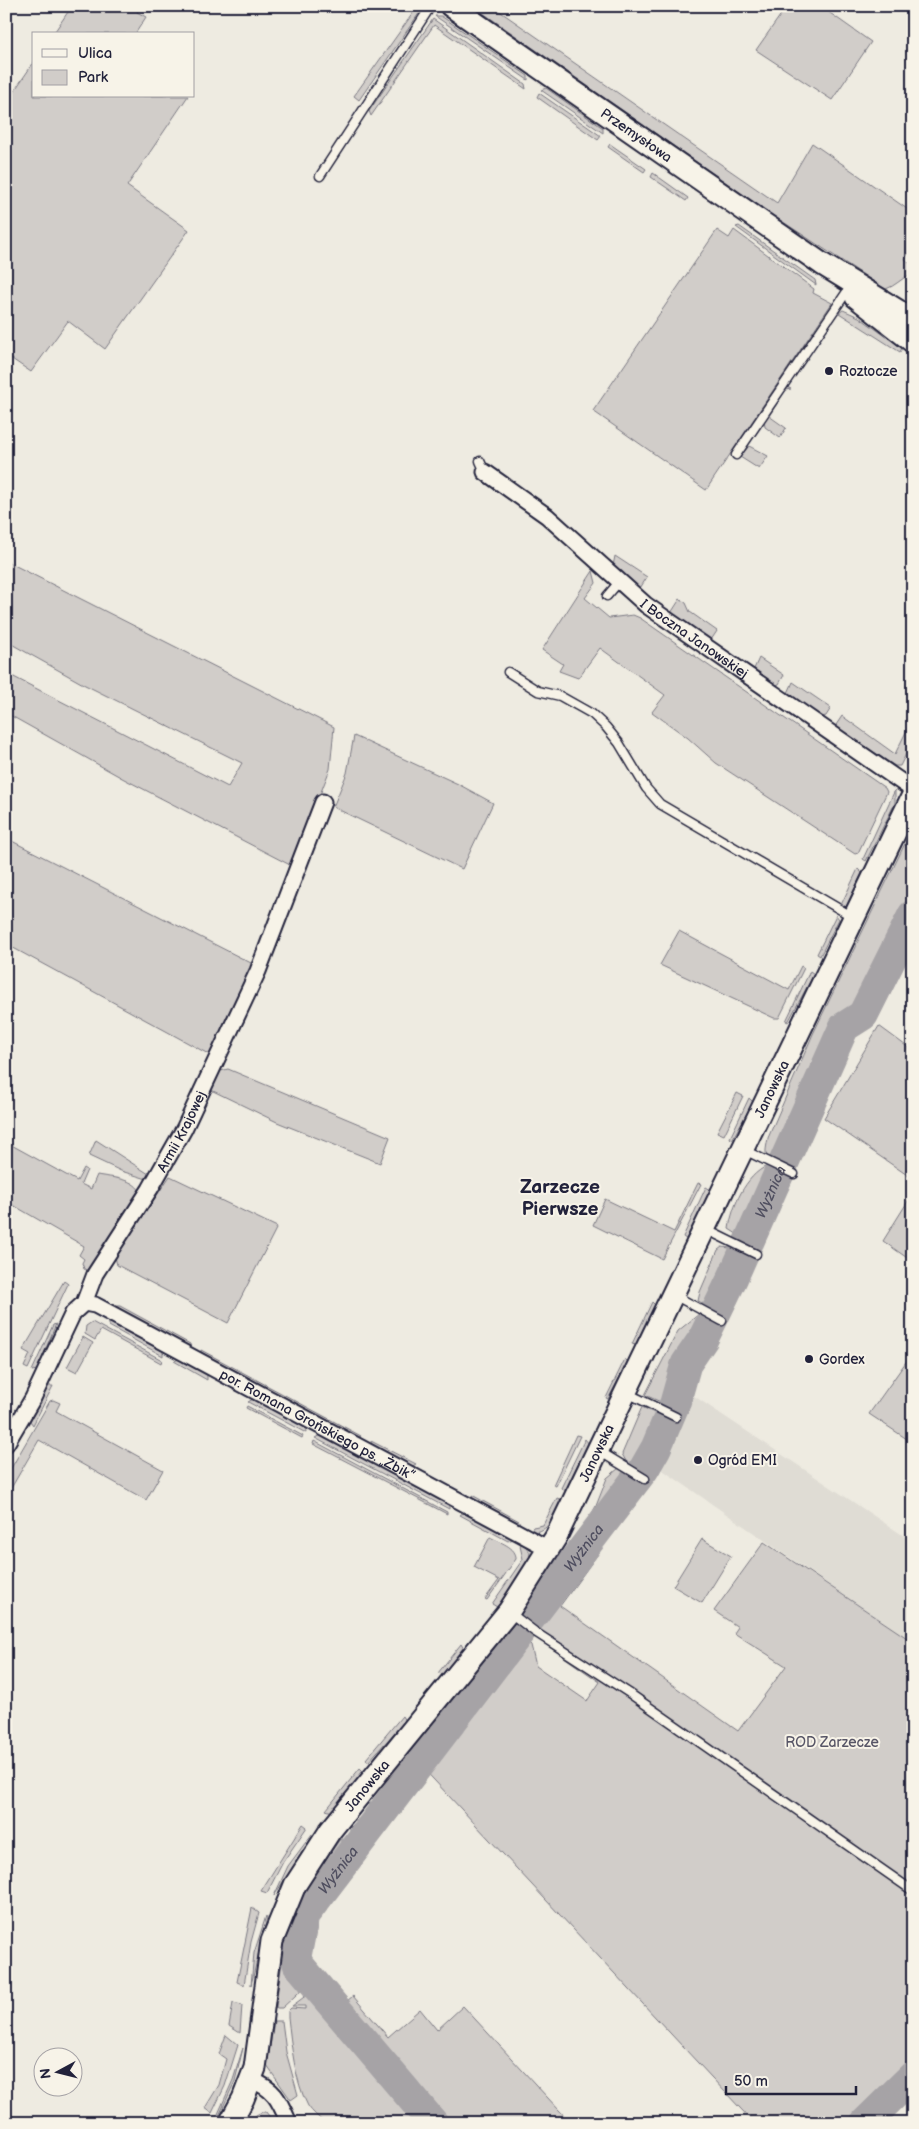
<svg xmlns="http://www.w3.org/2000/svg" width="919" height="2129" font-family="'Balsamiq Sans',sans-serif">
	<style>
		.built { fill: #dfdcd4 }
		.green { fill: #d1cdc9; stroke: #7a7882 }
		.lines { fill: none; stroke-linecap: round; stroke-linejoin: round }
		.river { stroke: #a6a3a6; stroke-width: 31 }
		.lane-casing { stroke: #22223b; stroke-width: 11 }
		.street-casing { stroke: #22223b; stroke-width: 19 }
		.secondary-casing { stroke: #22223b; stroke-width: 25 }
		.lane { stroke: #f7f3e8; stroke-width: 8 }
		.street { stroke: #f7f3e8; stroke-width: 15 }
		.secondary { stroke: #f7f3e8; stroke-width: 21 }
		.poi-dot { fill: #22223b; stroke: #f7f3e8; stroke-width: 2 }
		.labels { text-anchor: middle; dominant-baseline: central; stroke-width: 4; stroke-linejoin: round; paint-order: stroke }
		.street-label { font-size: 14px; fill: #22223b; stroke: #f7f3e8 }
		.poi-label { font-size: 14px; fill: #22223b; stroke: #f7f3e8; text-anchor: start }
		.park-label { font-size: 14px; fill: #575566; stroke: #f7f3e8 }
		.water-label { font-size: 15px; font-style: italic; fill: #504f60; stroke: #f7f3e8 }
		.district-label { font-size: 19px; font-weight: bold; fill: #22223b; stroke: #f7f3e8 }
	</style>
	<rect width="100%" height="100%" fill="#eeebe1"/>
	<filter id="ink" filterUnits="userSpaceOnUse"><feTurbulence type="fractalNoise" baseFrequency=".02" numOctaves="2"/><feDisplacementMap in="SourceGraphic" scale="10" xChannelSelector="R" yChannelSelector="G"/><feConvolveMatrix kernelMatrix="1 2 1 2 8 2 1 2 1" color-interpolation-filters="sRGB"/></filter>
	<g filter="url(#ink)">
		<polygon class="built" points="688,1392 913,1542 913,1628 906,1638 654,1464"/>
		<g class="green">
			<polygon points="72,6 140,6 137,12 146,17 135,34 53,34"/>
			<polygon points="404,6 413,6 420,12 359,100 354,96 413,13"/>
			<path d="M473,6H492L777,203L812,143L913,213V245L905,259L913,267L909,275C901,279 895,286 886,289L882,287L768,212Z"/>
			<polygon points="787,6 820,6 871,42 832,100 756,50"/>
			<polygon points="435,16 441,16 528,76 528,80"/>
			<polygon points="433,19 525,84 526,89 434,25 371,116 369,111"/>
			<polygon points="34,62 34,96 188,96 127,186 189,230 105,349 68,321 31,372 6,355 6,103"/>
			<polygon points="546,88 603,128 603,133 541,90"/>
			<polygon points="539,93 601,136 598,140 537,97"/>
			<polygon points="610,144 646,169 644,172 608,147"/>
			<polygon points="653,173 688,198 686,201 651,177"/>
			<polygon points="739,226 815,280 816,285 736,227"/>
			<polygon points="717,230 729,238 734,230 814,289 813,293 832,303 706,490 593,411"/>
			<polygon points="843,310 859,317 902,348 900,352 839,313"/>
			<polygon points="787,387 791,389 786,390 769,416 786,428 780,438 765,427 764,421"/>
			<polygon points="749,446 768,456 759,469 740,457"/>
			<polygon points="615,556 647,577 639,590 613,566"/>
			<polygon points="6,561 334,727 330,769 292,866 124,779 6,713 6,673 228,787 242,763 85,685 6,641"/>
			<polygon points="593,571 596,583 585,598 609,618 633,615 640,618 885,788 887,792 858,853 855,854 716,763 688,738 652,712 665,695 600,648 578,678 559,671 563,664 542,650"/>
			<polygon points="680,599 686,603 690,612 717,631 711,640 671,613"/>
			<polygon points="759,658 784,675 779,684 776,685 754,669"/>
			<polygon points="793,682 831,708 826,716 822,717 788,693"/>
			<polygon points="842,716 895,754 913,718 913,740 900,766 895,766 837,728 836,725"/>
			<polygon points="354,736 458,784 493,803 462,869 333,807 347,773"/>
			<polygon points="895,790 895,803 866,861 863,859"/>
			<path d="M913,827V909L862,1013L843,1025L779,1164C763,1156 765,1155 768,1138L813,1034Z"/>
			<polygon points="6,838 253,964 212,1056 6,944"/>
			<polygon points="858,869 862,873 846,907 841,905"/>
			<polygon points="836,915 839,919 820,956 817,954"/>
			<polygon points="679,931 789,990 801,966 804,968 779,1018 774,1018 660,965"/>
			<polygon points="810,971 814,974 788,1022 786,1021"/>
			<polygon points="879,1026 913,1051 913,1179 824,1118"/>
			<polygon points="228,1069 390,1137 380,1163 277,1122 209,1089 217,1072"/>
			<polygon points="737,1093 743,1096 724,1135 717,1132"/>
			<polygon points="749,1098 753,1102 732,1140 730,1138"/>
			<polygon points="96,1140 152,1176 147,1179 121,1171 89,1156"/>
			<path d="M6,1142L77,1181L84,1168L87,1170L81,1184L91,1189L97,1175C112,1178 136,1178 141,1194L89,1271L84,1269L82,1263L84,1259L79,1255L84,1246L6,1201Z"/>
			<path d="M767,1166L777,1171L746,1240L729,1229C732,1207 745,1176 767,1166Z"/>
			<polygon points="170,1176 277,1227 228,1323 117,1265 115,1257"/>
			<polygon points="698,1183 701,1184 662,1259 593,1225 605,1199 674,1232"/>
			<polygon points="706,1187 711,1190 686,1239 683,1237"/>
			<polygon points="913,1193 913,1262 883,1241"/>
			<polygon points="722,1247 730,1248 740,1254 714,1309 698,1301 700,1292 718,1250"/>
			<polygon points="746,1257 753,1261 726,1315 719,1312"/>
			<polygon points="64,1281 68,1284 28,1369 24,1367 30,1354 23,1350"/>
			<polygon points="652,1302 656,1306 635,1345 632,1344"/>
			<polygon points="117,1306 120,1306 190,1344 190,1346 187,1347 116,1308"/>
			<polygon points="699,1314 709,1319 680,1369 670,1406 645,1395 678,1331"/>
			<polygon points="92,1322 162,1360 161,1363 101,1330 95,1340 85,1334 86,1326"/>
			<polygon points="109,1322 163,1351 163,1356 109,1326"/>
			<polygon points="713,1322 719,1326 685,1389 688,1392 679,1411 674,1408 687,1368 704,1342"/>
			<polygon points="56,1324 37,1370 32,1371 53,1325"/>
			<polygon points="83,1337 93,1343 77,1372 67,1367"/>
			<polygon points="201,1350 361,1436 357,1439 201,1354"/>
			<polygon points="913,1352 913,1443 869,1414"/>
			<polygon points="179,1359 207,1374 207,1380 174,1361"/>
			<polygon points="625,1359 628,1362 608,1399 606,1398"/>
			<polygon points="48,1386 53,1386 33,1425 30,1421"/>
			<polygon points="253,1399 306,1428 306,1433 248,1402"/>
			<polygon points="53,1400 60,1403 56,1411 163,1470 146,1500 39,1440 10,1490 6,1488 6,1477 50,1401"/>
			<polygon points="247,1406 303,1436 302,1438 246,1408"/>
			<polygon points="642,1407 665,1418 654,1446 641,1469 627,1463 622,1454"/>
			<polygon points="670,1420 673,1422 648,1474 644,1472 657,1451"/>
			<polygon points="320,1435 449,1504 449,1509 315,1438"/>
			<polygon points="576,1435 580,1436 556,1486 553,1485"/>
			<polygon points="585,1439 589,1444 567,1490 564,1490 561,1488"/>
			<polygon points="314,1441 447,1512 447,1514 313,1444"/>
			<polygon points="371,1441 416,1464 411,1467 372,1447"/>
			<polygon points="619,1468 635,1477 583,1545 578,1543 578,1538 596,1506 607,1478"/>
			<polygon points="639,1480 643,1482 598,1554 560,1606 738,1731 786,1666 734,1633 738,1627 714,1611 764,1542 913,1642 913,2091 882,2123 754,2123 420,1765 525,1631 530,1635 526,1640 531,1645 536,1666 587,1701 600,1682 538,1639 542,1633 530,1623"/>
			<polygon points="472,1495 519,1521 520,1526 472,1501"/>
			<path d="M557,1498L562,1500C555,1514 549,1535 530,1531L533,1527L543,1525Z"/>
			<polygon points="464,1512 513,1539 508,1541 460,1515"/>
			<path d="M490,1537C499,1542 517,1547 516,1559L487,1600L485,1599L499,1580L474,1567Z"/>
			<polygon points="702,1539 731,1556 702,1603 673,1586"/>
			<polygon points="522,1542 530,1552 529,1562 497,1607 492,1604 523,1559 520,1546"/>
			<polygon points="573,1551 579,1552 526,1621 525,1612 565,1552"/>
			<polygon points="521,1628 416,1764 410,1757 411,1754 507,1634 511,1636"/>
			<polygon points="461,1644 464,1649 443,1674 438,1673"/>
			<polygon points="402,1716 405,1721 368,1762 366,1759"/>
			<polygon points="402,1766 407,1767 411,1770 387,1801 380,1794 382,1789"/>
			<polygon points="360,1768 364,1772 332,1812 326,1810"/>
			<polygon points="378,1798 385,1803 357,1839 350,1833 350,1828"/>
			<polygon points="303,1824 307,1827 283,1862 267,1893 261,1891"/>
			<polygon points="312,1834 312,1837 274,1896 288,1866"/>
			<path d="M340,1839H344L353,1845L302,1913L293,1955L296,1965L310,1982L282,2008H276C283,1933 297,1901 340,1839Z"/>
			<polygon points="252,1908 259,1913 251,1942 244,1985 237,1982"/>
			<polygon points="266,1916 267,1918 251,1985 254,1953"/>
			<path d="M327,1980L347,2001L353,1996L388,2037L420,2009L437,2030L463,2006L571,2123H381C372,2109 360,2121 349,2123C341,2124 333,2123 325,2123C319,2118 312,2112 308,2106C295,2082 291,2044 288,2017V2011L291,2008L305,2009V2006H292Z"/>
			<polygon points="233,2003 242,2005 240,2033 229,2026"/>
			<polygon points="274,2021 282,2021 286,2052 298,2095 291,2100 267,2066"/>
			<polygon points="226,2035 238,2045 225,2086 212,2113 205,2108 219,2085 226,2059 219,2054"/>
			<polygon points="243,2048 235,2081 219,2116 218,2114 233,2080"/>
			<polygon points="262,2112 266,2112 274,2123 251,2123 256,2115"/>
		</g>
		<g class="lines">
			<g class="river">
				<path id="s1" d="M433,2123L298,1964L296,1956L304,1915L644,1469L656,1448L675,1403L686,1364L703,1339L733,1277L844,1027L863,1015L913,915"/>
				<polyline points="865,2123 913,2076"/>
			</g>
			<g class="lane-casing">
				<g id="lane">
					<polyline points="320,176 431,6"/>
					<polyline points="736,455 848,290"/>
					<polyline points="480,461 485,472"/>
					<polyline points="607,596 619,582"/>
					<polyline points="508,672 538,691 560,696 592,714 606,727 619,743 646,788 660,804 853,917"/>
					<polyline points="744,1150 794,1174"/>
					<polyline points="707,1230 756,1254"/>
					<polyline points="674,1295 722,1321"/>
					<polyline points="627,1393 676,1417"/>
					<polyline points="599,1451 645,1479"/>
					<polyline points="509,1612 535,1632 629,1693 913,1891"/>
				</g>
			</g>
			<g class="street-casing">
				<g id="street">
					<path id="s2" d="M485,472L547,516L646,605L913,790"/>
					<path id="s3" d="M84,1303L95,1305L549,1549"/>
					<path id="s4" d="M6,1444L33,1398L73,1313L84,1303L95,1274L150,1189L184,1129L258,971L323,802"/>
					<path d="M251,2080C275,2089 279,2100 289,2123"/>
				</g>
			</g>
			<g class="secondary-casing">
				<g id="secondary">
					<path id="s5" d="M451,6L822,264L913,320"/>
					<polyline points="856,297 913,342"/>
					<path id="s6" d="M230,2123L243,2099L255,2068L272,1941L295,1885L330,1831L509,1611L556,1537L913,795"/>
				</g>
			</g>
			<use href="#lane" class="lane"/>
			<use href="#street" class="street"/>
			<use href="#secondary" class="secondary"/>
		</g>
	</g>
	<g class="poi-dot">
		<circle cx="829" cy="371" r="5"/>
		<circle cx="809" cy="1359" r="5"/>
		<circle cx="698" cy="1460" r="5"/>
	</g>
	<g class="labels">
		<g class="street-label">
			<text stroke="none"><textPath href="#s5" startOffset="226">Przemysłowa</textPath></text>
			<text stroke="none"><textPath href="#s2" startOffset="268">I Boczna Janowskiej</textPath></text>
			<text stroke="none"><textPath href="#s6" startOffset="1182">Janowska</textPath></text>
			<text stroke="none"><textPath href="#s4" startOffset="360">Armii Krajowej</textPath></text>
			<text stroke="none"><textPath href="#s3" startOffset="264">por. Romana Grońskiego ps. „Żbik”</textPath></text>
			<text stroke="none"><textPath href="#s6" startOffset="778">Janowska</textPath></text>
			<text stroke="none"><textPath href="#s6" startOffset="372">Janowska</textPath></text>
		</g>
		<g class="poi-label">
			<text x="839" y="371">Roztocze</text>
			<text x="819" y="1359">Gordex</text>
			<text x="708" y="1460">Ogród EMI</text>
		</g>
		<g class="park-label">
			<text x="832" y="1742">ROD Zarzecze</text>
		</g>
		<g class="water-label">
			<text stroke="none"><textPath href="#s1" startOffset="1125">Wyżnica</textPath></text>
			<text stroke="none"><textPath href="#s1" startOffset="720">Wyżnica</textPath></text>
			<text stroke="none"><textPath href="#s1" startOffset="315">Wyżnica</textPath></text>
		</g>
		<g class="district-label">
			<text x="560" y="1187">Zarzecze<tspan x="560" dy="22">Pierwsze</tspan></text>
		</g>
	</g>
	<rect width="919" height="2129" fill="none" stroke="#f7f3e8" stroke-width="25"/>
	<rect x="12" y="12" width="894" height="2104" fill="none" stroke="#22223b" stroke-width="2" filter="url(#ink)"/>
	<rect x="32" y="32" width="162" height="65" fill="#f7f3e8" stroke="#a29fa3"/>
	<rect x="42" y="49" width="25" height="8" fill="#f7f3e8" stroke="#a29fa3"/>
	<text x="78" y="58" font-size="15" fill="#22223b">Ulica</text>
	<rect x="42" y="70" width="25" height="15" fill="#d1cdc9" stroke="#a29fa3"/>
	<text x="78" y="82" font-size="15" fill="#22223b">Park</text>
	<g transform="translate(58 2072) rotate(263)"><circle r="24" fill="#f7f3e8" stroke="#a29fa3"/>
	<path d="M0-4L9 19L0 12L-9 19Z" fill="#22223b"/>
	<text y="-8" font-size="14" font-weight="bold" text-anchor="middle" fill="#22223b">N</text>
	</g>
	<path d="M726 2086v8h130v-8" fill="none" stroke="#22223b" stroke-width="2.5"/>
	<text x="734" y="2086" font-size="15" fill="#22223b" stroke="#f7f3e8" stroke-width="4" paint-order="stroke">50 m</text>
</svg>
